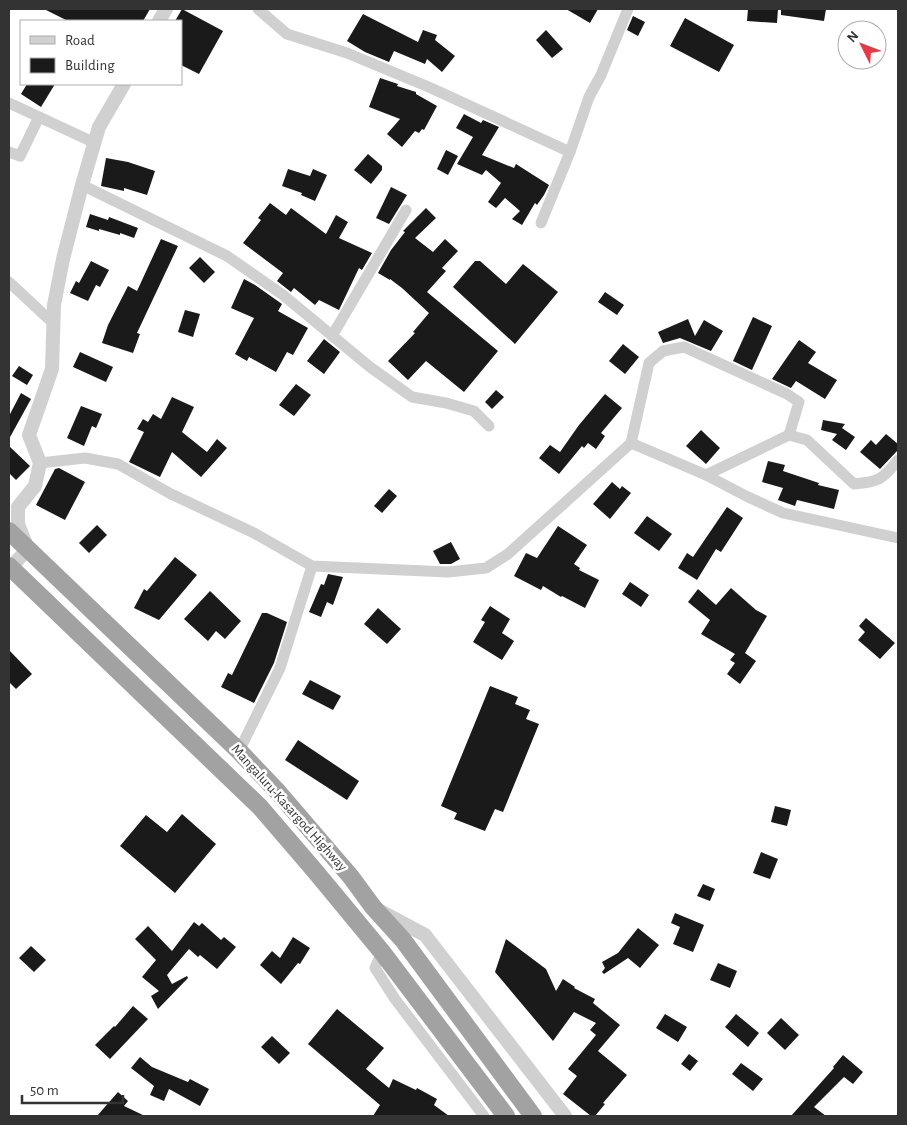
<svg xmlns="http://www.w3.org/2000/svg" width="907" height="1125" font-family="'Alegreya Sans',sans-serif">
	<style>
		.building { fill: #1a1a1a }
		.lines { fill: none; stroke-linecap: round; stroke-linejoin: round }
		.minor { stroke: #d0d0d0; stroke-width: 11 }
		.tertiary { stroke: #d0d0d0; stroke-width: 14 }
		.trunk { stroke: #a2a2a2; stroke-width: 18 }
		.labels { text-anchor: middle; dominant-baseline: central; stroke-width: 5; stroke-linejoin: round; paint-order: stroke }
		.street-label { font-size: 14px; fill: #333; stroke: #fff }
	</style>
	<rect width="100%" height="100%" fill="#fff"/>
	<g class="building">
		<polygon points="44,9 150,9 143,21 68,21"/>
		<polygon points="182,9 223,31 199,74 181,65 181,21 175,21"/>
		<polygon points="566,9 598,9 590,23"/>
		<polygon points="748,9 778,9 777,23 747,21"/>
		<polygon points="781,9 826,9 824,21 781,15"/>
		<polygon points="363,14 418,42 423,30 437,35 435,40 455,56 442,72 427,59 425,64 394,51 389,62 365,52 347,41"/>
		<polygon points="633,16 645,22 638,36 627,30"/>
		<polygon points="685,18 734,45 719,72 670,46"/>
		<polygon points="546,30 563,49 552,58 536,40"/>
		<polygon points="380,78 398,84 397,86 416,92 416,94 437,106 424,130 422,129 419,133 415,131 402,147 387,134 400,119 369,107"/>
		<polygon points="27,84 55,84 41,107 21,94"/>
		<polygon points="464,114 481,123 483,120 499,127 482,155 514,168 516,164 549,185 544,195 537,205 535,203 522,225 512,219 520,211 505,198 496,208 488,202 501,183 486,170 482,175 457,164 473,137 456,128"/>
		<polygon points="446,150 458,156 448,175 437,169"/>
		<polygon points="368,154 382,166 382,170 371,184 354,170"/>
		<polygon points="106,158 128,162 155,171 147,195 124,188 124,191 101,186"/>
		<polygon points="288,169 310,176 313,169 327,175 315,201 301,195 302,193 282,186"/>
		<polygon points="391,187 407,195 389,224 376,218"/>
		<polygon points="270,203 286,215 291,208 326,234 336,215 348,222 339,238 372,253 362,270 359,268 339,310 319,300 315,305 294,288 291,292 277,281 283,273 243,243 261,220 258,218"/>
		<polygon points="426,208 436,218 415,238 433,252 445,239 458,251 442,268 446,271 427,292 498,351 464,392 426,361 408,380 388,361 415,333 413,332 429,313 402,288 390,279 390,280 378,273 391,250 405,232 403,231"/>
		<polygon points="90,214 108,220 109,217 138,228 134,238 120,233 120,235 99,229 99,231 86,227"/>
		<polygon points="161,239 178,246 137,333 140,334 133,353 102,343 108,325 128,286 137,291"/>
		<polygon points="200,257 215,272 204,283 189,268"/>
		<polygon points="91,261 109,270 100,287 96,285 88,301 70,293 76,281 79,283"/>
		<polygon points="475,261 480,261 506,284 523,264 558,292 515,344 453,287"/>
		<polygon points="244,279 255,285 282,304 278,311 308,328 293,355 287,352 276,372 249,357 247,361 235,354 254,318 231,308"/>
		<polygon points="605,292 624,305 617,315 598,302"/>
		<polygon points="185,310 200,314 193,337 178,332"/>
		<polygon points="753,317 772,326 752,370 733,361"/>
		<polygon points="688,319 695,336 704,320 723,331 711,351 680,338 663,343 658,332"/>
		<polygon points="324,339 340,352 324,374 307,361"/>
		<polygon points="799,340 816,352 808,363 837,380 825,399 796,381 791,388 772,379"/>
		<polygon points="623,344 639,357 625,374 609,361"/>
		<polygon points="80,352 113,367 106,382 73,367"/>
		<polygon points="19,366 33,375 27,385 12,376"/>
		<polygon points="296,384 311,395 294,416 279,405"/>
		<polygon points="496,390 504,397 492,409 485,402"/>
		<polygon points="21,393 31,399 9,439 9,416"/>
		<polygon points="605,394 622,408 601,433 605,436 596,449 588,443 584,448 582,446 559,474 539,458 550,445 560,452 579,425"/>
		<polygon points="172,397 194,407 182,432 207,452 217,439 227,448 201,477 172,452 160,477 129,462 144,432 137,429 143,419 148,422 153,414 161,419"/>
		<polygon points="81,406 102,414 96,428 92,426 84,446 67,438"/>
		<polygon points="823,420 845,424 842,428 855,437 846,450 832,440 837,434 821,430"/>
		<polygon points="701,430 720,448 706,464 686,446"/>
		<polygon points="886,434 898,444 898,450 880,469 860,452 871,440 876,445"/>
		<polygon points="9,446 30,466 16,480 9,473"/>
		<polygon points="768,461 785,465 783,471 819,483 818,485 839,490 834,509 797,500 795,506 778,500 783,488 762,482"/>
		<polygon points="59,468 85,482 65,520 36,505 55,469"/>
		<polygon points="612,482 620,489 622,486 631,493 610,519 593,504"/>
		<polygon points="389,489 397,496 382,513 374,506"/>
		<polygon points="727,507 743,518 721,552 716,549 697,580 678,568 687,553 693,557"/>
		<polygon points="647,516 672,534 659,551 634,533"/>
		<polygon points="97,525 107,535 89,553 79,543"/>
		<polygon points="558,526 587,545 574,564 580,568 579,570 599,580 585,608 562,596 561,597 543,586 541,590 514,576 526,553 537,558"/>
		<polygon points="451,542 460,559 451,564 440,564 433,551"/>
		<polygon points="175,557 197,575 159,620 134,608 144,589 147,591"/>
		<polygon points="328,574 343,577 333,605 327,602 321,617 309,612 321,584 324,585"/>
		<polygon points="630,582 649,595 641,607 622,594"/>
		<polygon points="731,588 756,610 767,616 745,653 756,661 740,684 727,674 735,663 730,660 735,654 701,634 710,620 688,602 698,589 716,605"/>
		<polygon points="210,591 241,621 225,639 216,631 208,641 184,619"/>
		<polygon points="490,606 510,619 502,633 514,641 502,660 473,642 485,622 481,620"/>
		<polygon points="378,608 401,629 387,644 364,624"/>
		<polygon points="262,613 267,613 287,622 274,663 254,703 221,687 228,673 232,675"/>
		<polygon points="866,618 895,643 880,659 858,640 865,632 859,626"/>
		<polygon points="9,650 32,674 16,689 9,682"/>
		<polygon points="310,680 341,696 333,710 302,694"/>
		<polygon points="490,686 518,697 515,704 530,710 526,719 539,724 503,812 495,809 485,831 454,819 457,813 441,806"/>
		<polygon points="298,740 359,781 347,800 285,760"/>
		<polygon points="775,806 791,810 787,826 771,822"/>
		<polygon points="182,814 216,844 175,893 120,846 146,815 167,832"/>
		<polygon points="761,852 778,859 770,879 753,873"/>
		<polygon points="703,884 715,889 710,901 697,896"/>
		<polygon points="675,913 704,925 693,952 673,944 680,927 671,923"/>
		<polygon points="194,922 199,926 202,923 221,940 224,937 236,947 217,969 200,955 198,957 189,949 167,975 172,984 187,976 188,978 158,1009 151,996 159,991 142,977 156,960 135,939 148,926 172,951"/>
		<polygon points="638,928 659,945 640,968 628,958 604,974 602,972 605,968 602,962 618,953"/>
		<polygon points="293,937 310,948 300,964 298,963 281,984 260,965 272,951 280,958"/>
		<polygon points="506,939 546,969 556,991 563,979 575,987 574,988 595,999 593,1003 620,1025 598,1051 627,1075 603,1103 605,1104 595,1116 591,1116 563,1094 577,1076 568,1069 596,1035 590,1030 596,1023 574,1012 553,1041 495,972"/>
		<polygon points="31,946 46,960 34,972 19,958"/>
		<polygon points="718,963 737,971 730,988 710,980"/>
		<polygon points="133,1006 148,1019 110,1059 95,1045 114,1026 115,1027"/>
		<polygon points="337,1009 384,1048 366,1069 389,1088 393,1079 416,1090 417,1088 437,1099 434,1105 449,1116 373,1116 380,1105 308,1044"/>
		<polygon points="665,1014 687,1027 678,1042 656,1028"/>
		<polygon points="736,1014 759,1033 748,1047 725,1027"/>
		<polygon points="781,1018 799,1035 785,1050 767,1033"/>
		<polygon points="272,1036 290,1053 279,1064 261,1047"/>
		<polygon points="689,1054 698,1061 690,1071 681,1064"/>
		<polygon points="843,1055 863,1072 853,1084 844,1077 814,1107 826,1116 791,1116 834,1068 833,1067"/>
		<polygon points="140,1057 152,1067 188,1082 190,1079 209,1089 200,1106 169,1089 164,1101 150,1095 154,1086 131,1068"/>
		<polygon points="741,1063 763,1079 753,1091 732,1074"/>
		<polygon points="118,1092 128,1101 124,1106 145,1116 97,1116"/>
	</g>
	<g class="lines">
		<g class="minor">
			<polyline points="258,9 287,34 347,53 431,88 570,152"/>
			<polyline points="9,103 95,143"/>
			<polyline points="9,152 20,156 39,117"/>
			<polyline points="82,185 227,256 283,295 370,367 412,397 446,403 474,411 489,426"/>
			<polyline points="541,223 570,152 589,97 601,75 628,9"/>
			<polyline points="9,282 54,324"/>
			<polyline points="332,336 406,210"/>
			<polyline points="631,443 706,475 746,496 783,513 898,538"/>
			<polyline points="40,463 85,458 118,464 171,494 254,533 312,566 448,572 486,568 508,554 631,443 649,363 663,351 684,347 787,394 799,402 789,435"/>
			<path d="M706,475L789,435L807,440L854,484C879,482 883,479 898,460"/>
			<polyline points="239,751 280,668 312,566"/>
			<polyline points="382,952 375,968 395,999 484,1116"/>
		</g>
		<g class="tertiary">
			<polyline points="159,21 166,9"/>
			<polyline points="10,568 28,549 18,524 18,507 35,486 40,463 29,435 52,369 54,305 63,259 82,185 99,127 124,84"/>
			<polyline points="380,911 425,935 565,1116"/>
		</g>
		<g class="trunk">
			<polyline points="9,531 239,751 278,792 351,877 373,907 403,940 533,1116"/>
			<polyline points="9,566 260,807 315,871 382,952 506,1116"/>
		</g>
	</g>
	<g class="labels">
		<g class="street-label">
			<text transform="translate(289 808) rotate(48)">Mangaluru-Kasargod Highway</text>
		</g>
	</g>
	<rect width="907" height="1125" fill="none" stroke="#333333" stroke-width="20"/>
	<rect x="20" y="20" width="162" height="65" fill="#ffffff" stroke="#adadad"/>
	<rect x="30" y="36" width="25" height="8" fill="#d0d0d0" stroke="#adadad"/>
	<text x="65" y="45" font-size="15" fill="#333333">Road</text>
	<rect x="30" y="58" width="25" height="15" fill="#1a1a1a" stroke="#adadad"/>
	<text x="65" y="70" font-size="15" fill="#333333">Building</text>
	<g transform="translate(862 45) rotate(312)"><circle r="24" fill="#ffffff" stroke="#adadad"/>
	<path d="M0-4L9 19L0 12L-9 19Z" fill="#e63946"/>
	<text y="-8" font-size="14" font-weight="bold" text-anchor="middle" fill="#333333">N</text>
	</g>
	<path d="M22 1095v8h101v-8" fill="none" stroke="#333333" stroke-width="2.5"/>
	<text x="30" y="1095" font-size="15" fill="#333333" stroke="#ffffff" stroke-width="4" paint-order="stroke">50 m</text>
</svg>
